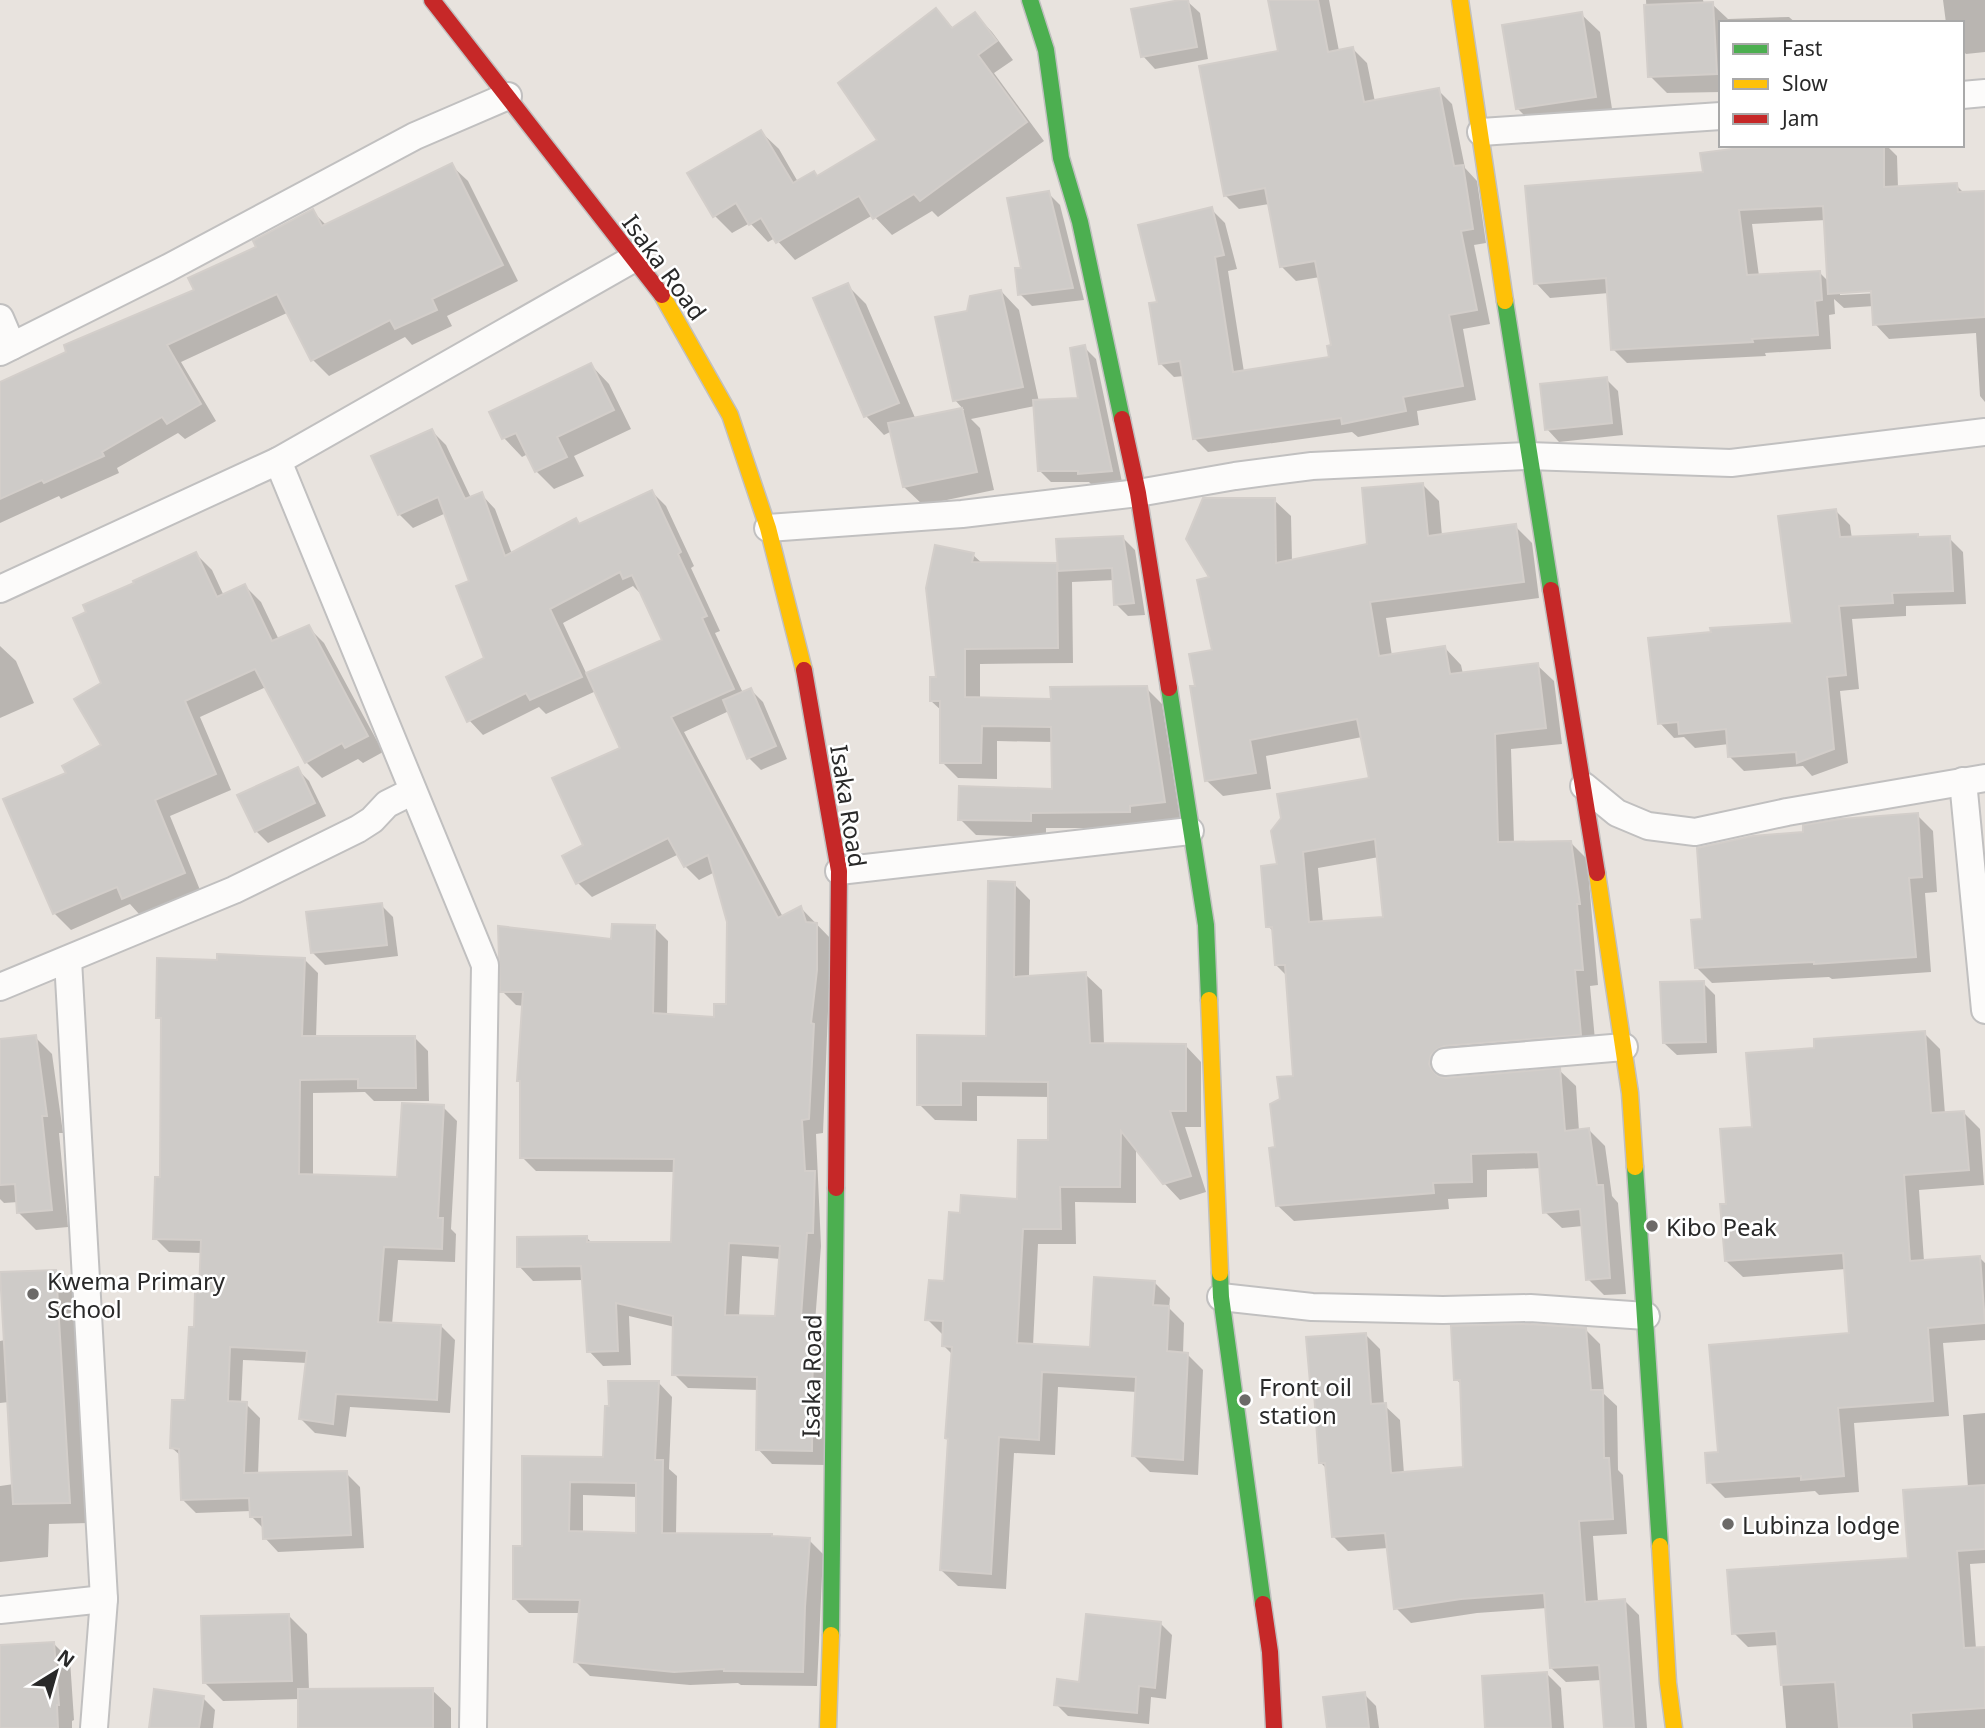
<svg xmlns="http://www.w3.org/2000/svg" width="1985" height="1728" font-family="'Noto Sans',sans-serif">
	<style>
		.shadow { fill: #0003; fill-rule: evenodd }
		.building { fill: #cecbc8; stroke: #d3ceca; stroke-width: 2; fill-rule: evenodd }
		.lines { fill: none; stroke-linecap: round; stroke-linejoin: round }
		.street-casing { stroke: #c1c0c0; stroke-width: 30 }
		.fast-casing { stroke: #c1c0c0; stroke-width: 19 }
		.slow-casing { stroke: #c1c0c0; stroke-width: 19 }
		.jam-casing { stroke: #c1c0c0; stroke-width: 19 }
		.street { stroke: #fcfbfa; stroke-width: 26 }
		.fast { stroke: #4caf50; stroke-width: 16 }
		.slow { stroke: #ffc107; stroke-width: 16 }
		.jam { stroke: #c62828; stroke-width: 16 }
		.poi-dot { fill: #6c6a68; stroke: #fff; stroke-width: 2.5 }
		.labels { text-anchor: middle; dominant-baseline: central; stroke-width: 5; stroke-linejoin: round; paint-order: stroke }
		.street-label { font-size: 24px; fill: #292929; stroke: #fff }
		.poi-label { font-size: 24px; fill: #292929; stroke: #fff; text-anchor: start }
	</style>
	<rect width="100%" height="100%" fill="#e8e3de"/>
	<g class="shadow">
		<polygon points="1270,0 1329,0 1339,51 1353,49 1367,63 1375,102 1438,90 1452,104 1465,168 1477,181 1486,243 1474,245 1490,324 1463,329 1476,400 1417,411 1419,425 1358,437 1352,432 1208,452 1194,438 1184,376 1174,377 1160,363 1159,303 1211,209 1225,223 1237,269 1228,271 1244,372 1331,359 1333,347 1320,277 1296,281 1281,266 1269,204 1239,209 1225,195 1280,52"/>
		<polygon points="1646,0 1703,0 1704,4 1712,4 1728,19 1789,17 1796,23 1721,23 1721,92 1667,93 1650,76"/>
		<polygon points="1943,0 1985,0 1985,52 1966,54 1962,50 1962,23 1946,23"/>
		<polygon points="1187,1 1200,13 1208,59 1155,69 1143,56"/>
		<polygon points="936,10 954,29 975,14 992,32 1013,60 994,73 1044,141 938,217 932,211 892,235 873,215 795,260 775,238 768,242 750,223 732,233 715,216 761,132 779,149 798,182 819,178 879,141"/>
		<polygon points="1581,14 1600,32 1613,115 1536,127 1517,108"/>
		<path d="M1820,145H1886L1897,156L1898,188L1956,185L1965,194L1985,192V402L1980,396L1976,333L1889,339L1875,324L1874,306L1844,308L1834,299L1835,314L1829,315L1831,349L1765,353L1766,356L1627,363L1613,349L1609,293L1550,298L1536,283L1705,174ZM1826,220L1829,282L1819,272L1759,276L1752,224ZM1879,289L1880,293L1840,295V292Z"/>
		<polygon points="451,165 468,181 518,281 447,316 452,326 412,345 405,337 329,376 313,360 289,312 181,362 216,421 185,439 178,433 117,468 119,473 61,499 59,496 0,523 0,384 196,291 312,211 327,226"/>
		<polygon points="1048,193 1060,205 1084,300 1032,306 1020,294 1023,269"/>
		<polygon points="847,285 866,304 916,420 964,410 955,400 968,312 1001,291 1019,310 1039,402 1080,399 1084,347 1096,359 1122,482 1091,484 1089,482 1051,482 1040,471 1035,406 971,419 980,428 994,490 923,505 904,487 892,431 884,435 866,416 815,299"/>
		<polygon points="591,365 609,384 631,429 574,456 584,476 554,489 536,471 528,454 522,457 504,438"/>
		<polygon points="1606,379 1618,391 1623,435 1559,442 1547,429"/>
		<path d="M432,431L446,445L471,498L481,494L495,509L512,554L652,492L666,506L694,566L691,568L720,631L715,633L743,693L751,690L763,702L787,759L761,770L749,758L729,711L684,732L783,917L801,908L831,939L823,1133L816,1134L821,1246L815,1322L827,1333L825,1465L772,1464L758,1449V1390L688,1388L674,1374L675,1327L629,1316L631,1365L603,1366L589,1351L584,1280L533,1281L519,1266L587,1238L593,1244H672L675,1172L536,1171L522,1157V1083L519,1080L524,1006L516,1005L502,991L613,941L654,927L668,941L667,1016L716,1019L727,1006L729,921L715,872L699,880L685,866L679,854L592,897L578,883L565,857L585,846L623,749L596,691L546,714L539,707L483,735L469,720L486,659L471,582L446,513L413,528L399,514ZM633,586L639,592L641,591L664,641L587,675L563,623ZM742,1256L781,1259L777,1318L739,1317Z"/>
		<path d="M1423,485L1439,501L1442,536L1515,526L1532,543L1539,598L1386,618L1392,656L1445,648L1461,665L1463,674L1537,665L1554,681L1562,744L1511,749L1514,843L1570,842L1587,859L1598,985L1590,986L1596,1051L1447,1071L1446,1080L1559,1070L1576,1086L1579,1131L1589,1130L1605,1146L1612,1196L1618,1203L1626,1294L1604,1295L1588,1279L1583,1226L1562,1228L1545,1212L1541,1168L1487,1170V1197L1448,1199L1449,1209L1294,1221L1277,1205V1149L1282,1100L1294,1077L1287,976L1276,965L1274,932L1268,926L1279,866L1371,779L1362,737L1266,756L1271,789L1223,796L1206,780L1197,687L1214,651L1211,578L1274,500L1291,516L1292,561L1369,545ZM1379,857L1385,918L1323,923L1318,868Z"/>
		<polygon points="1836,511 1850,525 1852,539 1949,538 1963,552 1966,604 1906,606 1906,616 1852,619 1859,689 1840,691 1848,763 1812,776 1803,766 1744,771 1730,757 1729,744 1695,748 1684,737 1674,738 1660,723 1794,625"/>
		<polygon points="1123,538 1135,550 1145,615 1128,616 1116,604 1115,580 1072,582 1073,663 980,664 980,699 1052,701 1146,688 1162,704 1180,818 1145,822 1145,828 1046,828 1046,837 976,835 960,819 1054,790 1053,742 997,741 997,779 958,778 942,762 942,711 931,701 973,555 983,564 1056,564 1059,567"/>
		<polygon points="196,554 212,570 224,596 245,586 261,602 279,640 308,627 324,643 383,752 363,763 358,759 322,778 306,762 266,687 200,717 231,790 170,816 200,890 139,914 130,904 71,930 54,913 6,800 68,773 104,745 103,683"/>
		<polygon points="0,646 16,661 34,703 0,718"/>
		<polygon points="297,769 309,781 326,816 268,843 256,831"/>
		<polygon points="1917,815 1933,831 1937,892 1925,893 1931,972 1832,979 1829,977 1712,983 1696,967 1704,921"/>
		<polygon points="1014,884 1030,900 1029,977 1085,974 1102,990 1104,1044 1185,1045 1201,1062 1201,1127 1185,1127 1206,1192 1180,1200 1164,1183 1136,1148 1136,1203 1075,1202 1076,1244 1038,1244 1033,1346 1092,1349 1154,1282 1170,1298 1169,1308 1184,1323 1183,1354 1187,1354 1203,1370 1198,1475 1150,1472 1134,1456 1137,1392 1058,1387 1055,1455 1014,1453 1006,1589 958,1586 941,1570 949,1440 947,1438 953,1355 943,1345 944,1336 927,1319 945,1283 961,1215 1019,1201 1050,1141 1050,1097 977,1096 977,1121 935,1120 919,1104 988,1037"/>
		<polygon points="381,905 393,917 398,956 325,965 313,953"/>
		<polygon points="304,959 318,973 316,1038 414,1037 428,1051 429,1101 374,1101 365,1092 313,1093 313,1176 398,1179 443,1107 457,1121 451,1229 456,1234 455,1262 398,1260 392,1324 441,1326 455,1340 450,1413 350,1407 346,1437 315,1433 301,1419 307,1363 243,1360 241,1403 246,1404 260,1418 258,1475 346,1473 360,1487 364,1548 278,1552 265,1538 264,1529 251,1516 251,1511 196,1513 182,1499 181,1456 172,1448 187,1402 201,1294 202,1253 169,1252 155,1238 161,1179 163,1022 158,1017 218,961"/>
		<polygon points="1703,983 1715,995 1717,1053 1677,1055 1664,1043"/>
		<polygon points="1924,1033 1940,1049 1945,1114 1964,1113 1980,1129 1984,1185 1919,1190 1924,1261 1980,1258 1985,1263 1985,1340 1943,1343 1949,1416 1854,1423 1859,1492 1819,1495 1815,1491 1725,1498 1709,1482 1720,1454 1851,1334 1846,1269 1743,1277 1726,1261 1728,1205 1754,1128 1816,1050"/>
		<polygon points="35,1037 52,1054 63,1133 59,1133 68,1227 36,1230 19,1213 18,1202 4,1203 0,1199 0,1041"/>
		<polygon points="55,1271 76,1292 89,1523 49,1524 48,1557 0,1562 0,1486 14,1484 9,1402 0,1403 0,1341 5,1340"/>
		<polygon points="1585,1329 1600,1344 1604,1394 1617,1406 1618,1470 1623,1475 1627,1534 1593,1536 1598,1602 1625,1601 1639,1615 1647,1728 1605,1728 1602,1680 1566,1682 1551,1668 1547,1608 1477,1613 1411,1623 1396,1608 1388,1548 1348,1551 1333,1536 1328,1470 1320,1462 1316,1396 1312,1393 1365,1334 1380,1349 1384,1405 1400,1420 1404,1474 1465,1469 1462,1385 1456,1379"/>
		<path d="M658,1382L672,1397L669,1469L677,1476L676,1534L809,1540L823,1554L817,1686L741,1685L738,1683L690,1685L590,1676L576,1662L581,1613H529L515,1599L524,1548V1458L605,1459ZM583,1495L638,1497L637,1535L583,1533Z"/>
		<polygon points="1985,1413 1985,1563 1970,1564 1976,1649 1985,1649 1985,1728 1786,1728 1779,1645 1748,1647 1734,1633 1910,1559 1968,1488 1963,1415"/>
		<polygon points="289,1616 307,1634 309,1690 432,1690 451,1708 451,1728 300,1728 300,1699 223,1701 205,1683"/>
		<polygon points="1160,1623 1172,1635 1166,1699 1151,1697 1149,1724 1068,1716 1056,1704"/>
		<polygon points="54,1644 70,1660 74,1720 72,1721 72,1728 0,1728 0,1647"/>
		<polygon points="1547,1674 1561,1688 1564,1728 1487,1728"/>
		<polygon points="1364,1694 1376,1706 1379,1728 1328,1728"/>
		<polygon points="203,1698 215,1710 213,1728 150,1728"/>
	</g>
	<g class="building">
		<polygon points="1180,0 1188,0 1197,47 1141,57 1131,9"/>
		<polygon points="1268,0 1318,0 1328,52 1353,47 1364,102 1439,88 1454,166 1463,165 1473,229 1461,231 1477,310 1449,315 1463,386 1403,397 1406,411 1342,424 1341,418 1193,439 1180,361 1159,364 1149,303 1157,302 1138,225 1212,207 1224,255 1215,257 1233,372 1329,357 1327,346 1331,345 1315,261 1280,267 1265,188 1224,196 1199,66 1278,51"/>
		<polygon points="1713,2 1717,74 1648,77 1644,5"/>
		<polygon points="936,8 952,28 975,12 997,41 978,55 1027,122 920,201 914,194 873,219 859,196 776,243 761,218 749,225 736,203 713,217 687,173 761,130 793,183 814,171 817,176 877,140 838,83"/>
		<polygon points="1582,12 1596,97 1516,109 1502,25"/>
		<polygon points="1818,145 1884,145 1884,187 1957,183 1958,192 1985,191 1985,317 1873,325 1871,291 1828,294 1823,206 1739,210 1747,275 1820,271 1822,300 1815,301 1818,335 1752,339 1753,342 1611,350 1606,278 1534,284 1525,186 1703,172 1700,153 1732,149"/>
		<polygon points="452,163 503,265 432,299 437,310 395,329 390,320 311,361 277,294 167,345 201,404 167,424 162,417 102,452 104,456 44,483 42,480 0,499 0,382 66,352 64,345 194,290 188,278 256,247 253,241 313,209 322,226"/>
		<polygon points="1049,191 1073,288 1018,295 1015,268 1021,268 1007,198"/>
		<polygon points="848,283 899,403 864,417 813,298"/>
		<polygon points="1001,290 1023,387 953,401 935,317 967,311 970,296"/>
		<polygon points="1085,345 1112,471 1078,474 1078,471 1038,471 1033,400 1078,398 1070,348"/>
		<polygon points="591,363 614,410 557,437 567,457 535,472 516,433 502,439 489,412"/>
		<polygon points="1607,377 1612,423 1545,430 1540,384"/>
		<polygon points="962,408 977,472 903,487 888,423"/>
		<path d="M432,429L465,499L482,492L505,556L576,518L579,524L652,490L681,552L678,554L707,616L702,618L734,689L671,717L778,918L801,906L806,922L817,923V970L811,1023L814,1024L809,1119L802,1120L805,1171H815L813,1233H807L801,1317H813L812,1451L756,1450L757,1377L672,1375L673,1316L616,1303L618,1351L587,1352L581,1266L517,1267V1237L587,1236V1242H671L674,1159L520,1158V1081H517L523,992H500L498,926L611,939L612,924L655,925L653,1013L714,1017V1004H726L727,922L708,855L684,867L668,838L576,884L562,856L583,845L552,778L620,748L586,673L662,640L632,575L623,579L620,572L550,609L582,677L530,700L526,693L467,722L446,677L484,658L456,586L469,581L438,497L398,515L371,456ZM729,1243L780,1246L775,1316L725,1315Z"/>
		<path d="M1423,483L1428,536L1516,524L1524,582L1370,602L1379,656L1445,646L1450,674L1538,663L1546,728L1495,734L1498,842L1571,841L1580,904H1577L1583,970H1575L1581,1035L1444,1046L1437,1049L1431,1055L1429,1064L1432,1070L1438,1076L1446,1078L1560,1068L1565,1131L1589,1128L1597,1185H1603L1610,1278L1586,1280L1580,1209L1543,1213L1538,1152L1471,1154L1472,1182L1433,1183L1434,1193L1276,1206L1269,1148L1275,1147L1270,1104L1280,1099L1277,1077L1293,1076L1285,965H1275L1272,927H1266L1261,866L1277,864L1271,831L1281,818L1277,794L1369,778L1357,719L1250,740L1256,773L1205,781L1190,686H1195L1189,654L1212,650L1197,580L1209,577L1186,539L1203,498H1275L1276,563L1367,544L1362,488ZM1375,839L1383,917L1309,922L1303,852Z"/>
		<polygon points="1836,509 1840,537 1918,534 1918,537 1950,536 1953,591 1892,593 1893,603 1839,606 1846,675 1827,677 1834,749 1797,763 1796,752 1728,757 1726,729 1679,734 1678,722 1658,724 1648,638 1711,632 1710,628 1792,623 1778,516"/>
		<polygon points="1123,536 1134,603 1114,605 1112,568 1058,571 1056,539"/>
		<polygon points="935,545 974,553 972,562 1057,563 1058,648 965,649 965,697 1051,699 1050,687 1147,686 1165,802 1130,806 1130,812 1031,813 1031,821 958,820 959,786 1052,789 1051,727 982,726 981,763 940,763 940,701 930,701 930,677 936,677 926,588"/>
		<polygon points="196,552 217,597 245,584 272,641 309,625 368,736 345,748 342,743 305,763 255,669 185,701 216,774 155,800 185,873 122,899 117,887 53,914 3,799 66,773 62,766 101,745 74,699 101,683 73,618 86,612 83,605 134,583 133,581"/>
		<polygon points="751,688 776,746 747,759 723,700"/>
		<polygon points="298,767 315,803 255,832 237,795"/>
		<polygon points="1918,813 1922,877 1909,878 1916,957 1814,964 1814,962 1695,968 1691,920 1702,919 1697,848 1753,836 1803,832 1803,825 1841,819"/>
		<polygon points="988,881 1015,882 1014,977 1086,972 1090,1043 1186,1044 1186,1111 1170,1111 1191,1176 1163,1184 1121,1131 1120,1187 1060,1187 1061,1229 1023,1229 1017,1343 1090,1347 1094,1277 1155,1281 1153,1305 1169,1306 1167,1351 1188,1353 1183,1460 1132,1456 1136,1377 1042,1372 1039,1440 999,1437 991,1574 940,1570 948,1439 945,1438 952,1347 942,1346 943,1321 925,1320 929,1280 944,1281 949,1212 960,1213 961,1195 1017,1199 1018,1140 1048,1140 1048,1082 961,1081 961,1105 917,1105 917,1035 986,1036"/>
		<polygon points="382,903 387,945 311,953 306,912"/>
		<polygon points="217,954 305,958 302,1036 415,1036 416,1088 358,1088 358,1079 300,1080 299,1174 397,1177 402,1103 444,1105 438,1218 443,1218 442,1249 384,1247 378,1322 441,1325 437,1400 336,1394 333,1424 299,1419 307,1351 230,1347 228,1401 247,1402 244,1473 347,1471 351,1535 263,1539 262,1517 250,1517 249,1498 181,1500 179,1449 170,1448 172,1400 185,1400 189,1327 194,1327 195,1292 199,1293 201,1240 153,1239 155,1177 160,1177 161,1018 156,1018 157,958 217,960"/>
		<polygon points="1704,981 1706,1042 1663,1043 1660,982"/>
		<polygon points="1925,1031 1931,1113 1964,1111 1969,1170 1904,1175 1910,1261 1980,1256 1985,1323 1928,1328 1933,1401 1838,1408 1844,1476 1801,1480 1801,1476 1707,1483 1705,1453 1718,1452 1709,1345 1849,1333 1843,1253 1725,1261 1720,1204 1726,1204 1720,1129 1752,1127 1746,1053 1814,1048 1814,1039"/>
		<polygon points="36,1035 47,1116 42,1116 52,1210 17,1213 15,1184 0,1185 0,1039"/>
		<polygon points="56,1270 70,1503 13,1504 0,1272"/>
		<polygon points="1530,1324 1586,1328 1591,1390 1603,1390 1604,1458 1609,1458 1613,1519 1579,1521 1585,1602 1625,1599 1634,1728 1604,1728 1599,1665 1550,1668 1544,1593 1461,1599 1394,1609 1385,1533 1332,1537 1325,1463 1319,1463 1314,1393 1311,1394 1306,1337 1366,1333 1371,1404 1386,1403 1391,1473 1463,1467 1460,1380 1454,1380 1451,1326"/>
		<path d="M608,1381H659L655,1460H663L662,1533L772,1534V1536L810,1538L805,1607L803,1672L724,1671V1669L674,1672L574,1662L580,1600L513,1599V1546H522V1456L603,1457L605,1406H609ZM570,1482L636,1483V1533L569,1531Z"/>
		<polygon points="1985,1485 1985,1549 1957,1551 1964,1648 1985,1647 1985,1708 1911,1713 1912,1728 1839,1728 1835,1682 1781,1685 1776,1631 1732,1634 1727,1570 1908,1558 1903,1490"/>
		<polygon points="289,1614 292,1681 203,1683 201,1616"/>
		<polygon points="1086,1614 1161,1622 1155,1688 1139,1686 1137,1713 1054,1705 1057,1679 1079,1682"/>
		<polygon points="54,1642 59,1705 57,1705 58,1728 0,1728 0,1645"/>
		<polygon points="1547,1672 1551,1728 1485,1728 1482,1676"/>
		<polygon points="433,1688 433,1728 298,1728 298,1689"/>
		<polygon points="154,1689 204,1696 199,1728 149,1728"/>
		<polygon points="1365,1692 1369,1728 1327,1728 1323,1697"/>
	</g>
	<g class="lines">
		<g class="street-casing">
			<g id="street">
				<polyline points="1962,95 1985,93"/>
				<polyline points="1481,132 1721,116"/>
				<polyline points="0,318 12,346"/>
				<polyline points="0,352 168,268 415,136 508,96"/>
				<polyline points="278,461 485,965 473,1728"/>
				<polyline points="768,528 962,514 1138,493 1235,476 1312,466 1528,456 1731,463 1985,432"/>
				<polyline points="0,589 278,461 633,259"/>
				<polyline points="1963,781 1985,1010"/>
				<polyline points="1584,786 1617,813 1648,826 1695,832 1787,812 1985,778"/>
				<polyline points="839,871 1190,831"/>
				<polyline points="68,960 104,1599 94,1728"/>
				<polyline points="0,987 234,890 358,829 372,820 387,804 413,791"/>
				<polyline points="1445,1062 1624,1047"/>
				<polyline points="1221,1297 1312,1307 1443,1310 1530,1308 1646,1316"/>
				<polyline points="0,1610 104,1599"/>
			</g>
		</g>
		<g class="fast-casing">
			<g id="fast">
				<polyline points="1030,0 1046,50 1061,158 1080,222 1122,419"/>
				<polyline points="1505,301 1551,590"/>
				<polyline points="1169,688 1206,925 1209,1000"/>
				<polyline points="1635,1167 1660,1546"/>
				<polyline points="1220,1273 1221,1297 1263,1604"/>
				<polyline points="831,1635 836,1188"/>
			</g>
		</g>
		<g class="slow-casing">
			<g id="slow">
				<polyline points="1460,0 1505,301"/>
				<polyline points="662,295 730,415 768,528 804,670"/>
				<polyline points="1597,873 1630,1093 1635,1167"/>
				<polyline points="1209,1000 1220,1273"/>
				<polyline points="1660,1546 1668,1683 1674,1728"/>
				<polyline points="828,1728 831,1635"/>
			</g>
		</g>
		<g class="jam-casing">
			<g id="jam">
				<polyline points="432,0 662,295"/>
				<polyline points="1122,419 1138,493 1169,688"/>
				<polyline points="1551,590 1597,873"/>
				<polyline points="804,670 839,871 836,1188"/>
				<polyline points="1263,1604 1270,1652 1274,1728"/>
			</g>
		</g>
		<use href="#street" class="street"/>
		<use href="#fast" class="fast"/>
		<use href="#slow" class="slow"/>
		<use href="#jam" class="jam"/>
	</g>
	<g class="poi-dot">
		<circle cx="1652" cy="1226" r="7"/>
		<circle cx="33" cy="1294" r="7"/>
		<circle cx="1245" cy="1400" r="7"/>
		<circle cx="1728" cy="1524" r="7"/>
	</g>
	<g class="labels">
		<g class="street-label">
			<text transform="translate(665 267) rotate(54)">Isaka Road</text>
			<text transform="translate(849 806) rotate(81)">Isaka Road</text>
			<text transform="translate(811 1376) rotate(-89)">Isaka Road</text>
		</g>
		<g class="poi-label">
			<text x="1666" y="1226">Kibo Peak</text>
			<text x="47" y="1280">Kwema Primary<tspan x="47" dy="28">School</tspan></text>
			<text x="1259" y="1386">Front oil<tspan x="1259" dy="28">station</tspan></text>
			<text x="1742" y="1524">Lubinza lodge</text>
		</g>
	</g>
	<rect x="1719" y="21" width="245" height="126" fill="#ffffff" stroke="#a9a9a9" stroke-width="2"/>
	<rect x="1733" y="44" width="35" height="10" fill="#4caf50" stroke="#a9a9a9" stroke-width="2"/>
	<text x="1782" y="56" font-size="21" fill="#292929">Fast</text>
	<rect x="1733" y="79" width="35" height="10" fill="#ffc107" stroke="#a9a9a9" stroke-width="2"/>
	<text x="1782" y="91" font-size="21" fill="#292929">Slow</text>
	<rect x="1733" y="114" width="35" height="10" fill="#c62828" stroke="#a9a9a9" stroke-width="2"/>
	<text x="1782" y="126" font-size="21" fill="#292929">Jam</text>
	<g transform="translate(56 1672) rotate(37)" stroke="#ffffff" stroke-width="5" paint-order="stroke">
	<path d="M0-5L12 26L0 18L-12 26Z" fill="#292929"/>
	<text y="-10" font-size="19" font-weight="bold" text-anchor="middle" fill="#292929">N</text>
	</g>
</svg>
